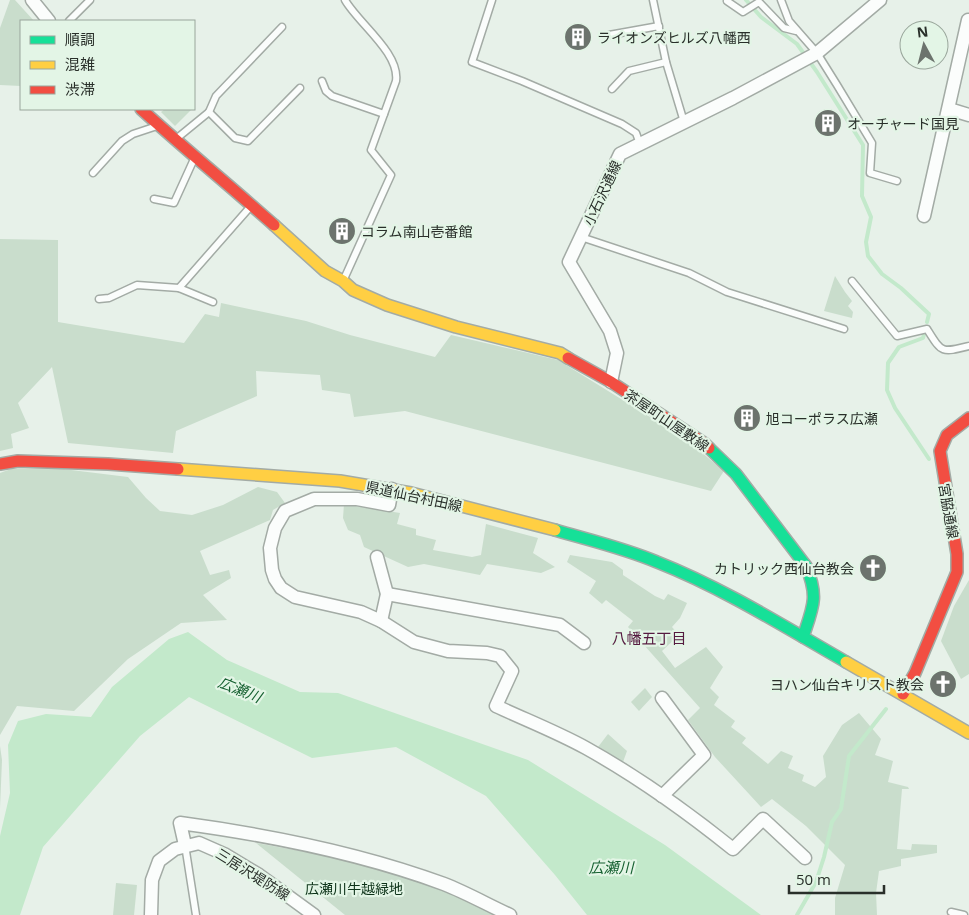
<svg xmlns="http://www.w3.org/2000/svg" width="969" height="915" font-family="'Open Sans','Noto Sans JP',sans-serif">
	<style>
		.green { fill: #c9ddcc }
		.water { fill: #c3e9cb }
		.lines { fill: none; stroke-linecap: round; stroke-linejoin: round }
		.stream { stroke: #c3e9cb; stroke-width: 4 }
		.lane-casing { stroke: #a3aba5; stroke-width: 9 }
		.street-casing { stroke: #a3aba5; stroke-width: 15 }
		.fast-casing { stroke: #a3aba5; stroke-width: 14 }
		.slow-casing { stroke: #a3aba5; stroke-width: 14 }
		.jam-casing { stroke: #a3aba5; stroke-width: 14 }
		.lane { stroke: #fbfdfc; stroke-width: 6 }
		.street { stroke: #fbfdfc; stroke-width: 12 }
		.fast { stroke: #16e098; stroke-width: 11 }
		.slow { stroke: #ffcf43; stroke-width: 11 }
		.jam { stroke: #f24e42; stroke-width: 11 }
		.labels { text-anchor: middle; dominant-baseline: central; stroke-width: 4.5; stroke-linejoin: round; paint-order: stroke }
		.poi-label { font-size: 14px; fill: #292f2a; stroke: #e3f5e6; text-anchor: start }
		.street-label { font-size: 14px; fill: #292f2a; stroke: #e3f5e6 }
		.park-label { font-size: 14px; fill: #0c3218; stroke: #e3f5e6 }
		.neighbourhood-label { font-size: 15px; fill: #561b41; stroke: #e3f5e6 }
		.water-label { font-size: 15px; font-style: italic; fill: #166131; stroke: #e3f5e6 }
	</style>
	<rect width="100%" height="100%" fill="#e7f1e9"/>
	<g class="green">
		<polygon points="10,0 15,0 34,21 21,21 21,86 0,85 0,28"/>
		<polygon points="165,109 192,109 175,126 161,112"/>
		<polygon points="0,239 58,240 58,322 184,343 205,314 219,317 221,303 306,321 350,335 435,357 451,335 558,360 684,438 724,471 711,491 405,411 354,417 350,394 322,390 320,375 256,371 257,396 176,431 173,453 68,443 52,367 18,403 29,428 11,434 13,448 0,451"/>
		<polygon points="835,276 845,292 852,301 848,306 853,312 852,318 824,311"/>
		<polygon points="55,468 128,477 146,498 160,511 192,515 223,505 258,487 277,492 285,503 273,510 270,520 200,551 210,575 229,570 231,578 203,595 227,620 181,623 128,659 74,711 17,706 0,735 0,473 11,469"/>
		<polygon points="344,504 400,513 397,524 416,529 416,535 436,540 433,550 472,557 481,555 486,524 538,538 533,553 555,567 541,573 487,564 480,575 424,564 408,567 364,547 360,535 348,530 343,518"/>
		<polygon points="570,555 612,562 623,570 623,575 655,596 664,600 668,594 687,603 680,618 672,627 679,635 662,651 675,668 706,647 723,667 710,688 719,697 714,705 735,721 731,727 746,738 742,743 768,764 781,751 793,756 788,768 804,775 802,781 815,787 826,777 823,756 842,725 859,713 881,739 875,755 893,761 888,782 908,787 909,789 902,789 897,849 911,850 912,844 937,845 937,853 901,859 901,866 879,871 876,893 877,915 835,915 835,898 845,865 806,826 772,799 761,807 715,757 688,720 700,708 628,627 633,621 606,600 602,604 589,593 596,581 567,562"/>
		<polygon points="969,580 969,674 961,679 941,641 954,606"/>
		<polygon points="645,688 652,697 639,711 631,702"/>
		<polygon points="608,734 627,751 623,762 598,747"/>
		<polygon points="0,746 2,760 0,808"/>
		<polygon points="256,843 367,863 483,905 499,915 345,915"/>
		<polygon points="116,883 137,885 134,915 113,915"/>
	</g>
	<polygon class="water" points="188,632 227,660 300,692 338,693 528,760 665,845 761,915 587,915 555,875 486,796 396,747 312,758 189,697 140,736 43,847 20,915 0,915 0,836 10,793 8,745 18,721 46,714 91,717 112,687 169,639"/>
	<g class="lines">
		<g class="stream">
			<polyline points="746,0 761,17 797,44 817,72 863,145 862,196 871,217 866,242 868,256 882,274 901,288 929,314 927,322"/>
			<polyline points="924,334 923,338 899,347 888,363 887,390 895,408 929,459"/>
			<polyline points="797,915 816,882 824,857 832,822 841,809 849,756 886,709"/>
		</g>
		<g class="lane-casing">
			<g id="lane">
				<polyline points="492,0 472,62 522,81 622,124 636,133 640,144"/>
				<polyline points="653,0 666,62 684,122"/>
				<polyline points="781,0 789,21 817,53 837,85 872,143 870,173 897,181"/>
				<polyline points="727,1 743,12 759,2 784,28 796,31"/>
				<polyline points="69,21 90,0"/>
				<polyline points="609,35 659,26"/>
				<polyline points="322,81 326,91 332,96 384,114"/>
				<polyline points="612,89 629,71 666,62"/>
				<polyline points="209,112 216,96 282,27"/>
				<polyline points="176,139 209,112 235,138 248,141 300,88"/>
				<polyline points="93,173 122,141 133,134 157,126"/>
				<polyline points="154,199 174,203 194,159"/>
				<polyline points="581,237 689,273 727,292 844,329"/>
				<path d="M344,279L391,175L371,150L396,81C400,53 358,23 345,0"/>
				<path d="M852,281L897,336L927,329C942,353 941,353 969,346"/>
				<polyline points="179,288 251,206"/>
				<polyline points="99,299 109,298 137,285 179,288 213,302"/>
				<polyline points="185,845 196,915"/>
				<polyline points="951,912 964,915"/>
			</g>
		</g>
		<g class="street-casing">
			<g id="street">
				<polyline points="32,0 49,21"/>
				<polyline points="949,109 969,115"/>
				<polyline points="924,216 968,20"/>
				<polyline points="611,382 617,353 610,331 569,262 620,154 733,98 817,53 880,0"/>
				<path d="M392,489L389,505L357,499H314L285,511L275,528L270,548L272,570L275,579L281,588L295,597L361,612L381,621L414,642L448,651L487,653L500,656L512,671L496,706C526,720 557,732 586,748C638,777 687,812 733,849L763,819L805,858"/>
				<polyline points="377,557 387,594 381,621"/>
				<polyline points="387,594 560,625 584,643"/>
				<polyline points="662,796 704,755 662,698"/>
				<path d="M185,845L180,823C269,835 360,853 444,884C467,893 488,905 510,915"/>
				<polyline points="151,915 152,880 159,861 175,849 199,843 224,854 259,875 314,915"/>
			</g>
		</g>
		<g class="fast-casing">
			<g id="fast">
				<path d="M709,448L736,474L806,566C819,597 813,607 803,637"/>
				<path d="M555,530C589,540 624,548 657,562C723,588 785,627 846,662"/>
			</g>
		</g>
		<g class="slow-casing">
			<g id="slow">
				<polyline points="274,225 325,271 343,281 353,290 387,305 456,327 560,353 568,358"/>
				<polyline points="178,469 340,481 411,493 555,530"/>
				<polyline points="846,662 969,733"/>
			</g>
		</g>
		<g class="jam-casing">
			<g id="jam">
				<path d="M141,109C185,149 230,186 274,225"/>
				<polyline points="568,358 611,382 704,443 709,448"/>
				<polyline points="0,464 18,461 108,464 178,469"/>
				<polyline points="903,694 915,673 957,572 957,554 940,451 947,435 969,418"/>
			</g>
		</g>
		<use href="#lane" class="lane"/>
		<use href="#street" class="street"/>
		<use href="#fast" class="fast"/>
		<use href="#slow" class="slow"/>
		<use href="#jam" class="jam"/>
	</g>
	<defs>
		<g id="building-disc" transform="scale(1.4375)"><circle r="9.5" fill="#6c736d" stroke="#e3f5e6"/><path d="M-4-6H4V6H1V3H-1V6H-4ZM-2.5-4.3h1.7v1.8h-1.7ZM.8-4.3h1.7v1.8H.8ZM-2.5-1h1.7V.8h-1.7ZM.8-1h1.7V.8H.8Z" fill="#fff"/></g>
		<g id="church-disc" transform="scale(1.4375)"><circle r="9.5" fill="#6c736d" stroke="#e3f5e6"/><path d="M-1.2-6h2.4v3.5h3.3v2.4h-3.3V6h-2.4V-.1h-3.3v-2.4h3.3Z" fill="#fff"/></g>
	</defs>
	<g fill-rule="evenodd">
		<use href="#building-disc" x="578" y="37"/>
		<use href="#building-disc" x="828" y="123"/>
		<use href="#building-disc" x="342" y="231"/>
		<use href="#building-disc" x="747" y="418"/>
		<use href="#church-disc" x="873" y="568"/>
		<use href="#church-disc" x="943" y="684"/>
	</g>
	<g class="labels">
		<g class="poi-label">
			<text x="597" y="37">ライオンズヒルズ八幡西</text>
			<text x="847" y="123">オーチャード国見</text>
			<text x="361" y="231">コラム南山壱番館</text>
			<text x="766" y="418">旭コーポラス広瀬</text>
			<text x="854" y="568" text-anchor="end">カトリック西仙台教会</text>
			<text x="924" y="684" text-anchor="end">ヨハン仙台キリスト教会</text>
		</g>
		<g class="street-label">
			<text transform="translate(602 193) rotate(-65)">小石沢通線</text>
			<text transform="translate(667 420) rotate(34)">茶屋町山屋敷線</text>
			<text transform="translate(414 496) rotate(12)">県道仙台村田線</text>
			<text transform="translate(949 511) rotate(80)">宮脇通線</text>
			<text transform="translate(253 874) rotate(32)">三居沢堤防線</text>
		</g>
		<g class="park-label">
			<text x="354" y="888">広瀬川牛越緑地</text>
		</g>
		<g class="neighbourhood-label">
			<text x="649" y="638">八幡五丁目</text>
		</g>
		<g class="water-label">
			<text transform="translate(240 689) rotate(22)">広瀬川</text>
			<text x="611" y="867">広瀬川</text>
		</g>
	</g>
	<rect x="20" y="20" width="175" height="90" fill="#e3f5e6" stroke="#99a69b"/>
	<rect x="30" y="36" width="25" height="8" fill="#16e098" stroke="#99a69b"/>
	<text x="65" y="45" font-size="15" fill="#292f2a">順調</text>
	<rect x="30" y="61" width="25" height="8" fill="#ffcf43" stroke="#99a69b"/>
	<text x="65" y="70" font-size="15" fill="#292f2a">混雑</text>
	<rect x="30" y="86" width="25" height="8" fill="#f24e42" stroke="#99a69b"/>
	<text x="65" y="95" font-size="15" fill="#292f2a">渋滞</text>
	<g transform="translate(924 45) rotate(353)"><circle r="24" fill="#e3f5e6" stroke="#99a69b"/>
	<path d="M0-4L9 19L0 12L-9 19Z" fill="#6c736d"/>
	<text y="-8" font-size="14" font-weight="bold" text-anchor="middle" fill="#292f2a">N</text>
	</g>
	<path d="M789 885v8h95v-8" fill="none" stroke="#292f2a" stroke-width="2.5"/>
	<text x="796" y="885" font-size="15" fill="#292f2a" stroke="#e3f5e6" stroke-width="4" paint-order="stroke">50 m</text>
</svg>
